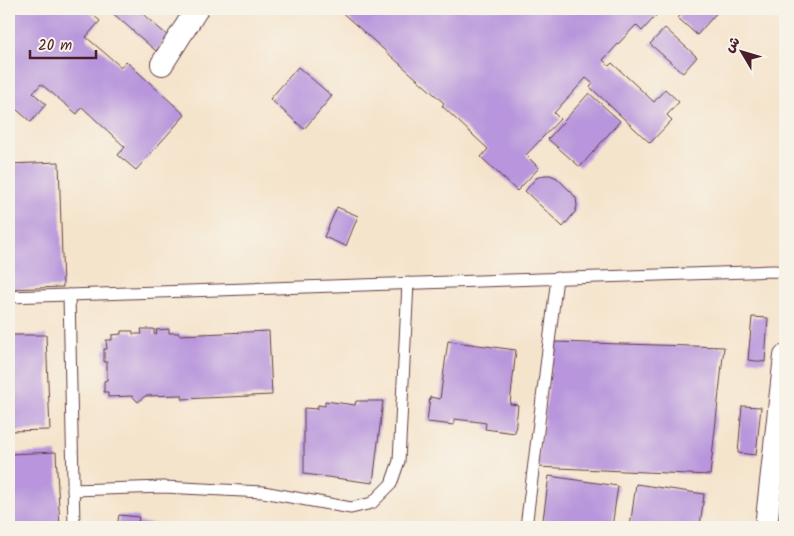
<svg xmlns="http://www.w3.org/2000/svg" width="794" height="536" font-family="Kalam,'Playpen Sans Arabic',sans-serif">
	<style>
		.building { fill: #b895dc }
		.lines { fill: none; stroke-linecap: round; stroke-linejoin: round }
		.lane-casing { stroke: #643d43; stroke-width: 13 }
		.street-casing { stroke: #643d43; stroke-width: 24 }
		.lane { stroke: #fff; stroke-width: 11 }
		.street { stroke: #fff; stroke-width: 22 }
	</style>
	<rect width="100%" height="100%" fill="#f7f3e8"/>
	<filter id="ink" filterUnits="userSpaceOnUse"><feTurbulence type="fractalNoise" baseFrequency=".02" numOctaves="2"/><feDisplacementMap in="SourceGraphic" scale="10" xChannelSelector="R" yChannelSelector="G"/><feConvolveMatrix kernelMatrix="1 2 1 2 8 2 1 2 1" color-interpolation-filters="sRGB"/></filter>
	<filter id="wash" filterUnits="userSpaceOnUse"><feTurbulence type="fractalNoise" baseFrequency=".0096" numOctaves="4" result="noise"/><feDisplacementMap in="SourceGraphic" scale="20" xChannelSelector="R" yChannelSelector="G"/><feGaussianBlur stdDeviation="1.12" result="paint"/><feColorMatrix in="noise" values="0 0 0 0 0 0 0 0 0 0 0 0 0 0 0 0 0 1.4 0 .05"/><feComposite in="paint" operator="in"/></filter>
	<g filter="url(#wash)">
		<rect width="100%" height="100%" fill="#f5e4cc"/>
		<g id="blocks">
			<g class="building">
				<polygon points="9,9 86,9 100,21 86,37 121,67 126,61 185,115 136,170 118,155 125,147 82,107 77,114 41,84 33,93 46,104 31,122 9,103"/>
				<polygon points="108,9 137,9 168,36 156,51"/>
				<polygon points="338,9 662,9 642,31 636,25 603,60 609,66 612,63 654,102 665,89 679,102 667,115 672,120 650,143 590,87 593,84 586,78 554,113 560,119 526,155 539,168 517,191 481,157 488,149 442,106 444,103"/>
				<polygon points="686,9 718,9 719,10 697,35 678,18"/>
				<polygon points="665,28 697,57 683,73 650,44"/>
				<polygon points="298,67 332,96 304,129 270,99"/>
				<polygon points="589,93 620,121 580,167 548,139"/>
				<polygon points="59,162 63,287 9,289 9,164"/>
				<polygon points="545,175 550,175 557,178 571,192 576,198 577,206 575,212 563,227 525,191 536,178"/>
				<polygon points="337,207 358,216 346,246 324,237"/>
				<polygon points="752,317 768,318 765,362 748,360"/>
				<polygon points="141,329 154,329 154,334 157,334 156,330 169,329 169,333 179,333 179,335 269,331 272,395 182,399 182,395 145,396 138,402 132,396 108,397 108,392 104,392 104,381 107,380 107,362 104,362 104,349 107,349 106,340 112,340 112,335 121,334 121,331 133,331 133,334 142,334"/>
				<polygon points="9,335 46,335 50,430 9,431"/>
				<polygon points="448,341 516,350 510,404 518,405 515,433 485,429 486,423 472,421 454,419 454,425 427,422 430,397 440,399"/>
				<polygon points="555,342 724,347 710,475 537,467"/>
				<polygon points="325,401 355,405 356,401 383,401 373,483 304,474 304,408 317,409 318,405 325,406"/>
				<polygon points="742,406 761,407 756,455 738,453"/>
				<polygon points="56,452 60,527 9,527 9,454"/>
				<polygon points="549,476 618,486 612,527 542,527"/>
				<polygon points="636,484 704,494 700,527 630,527"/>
				<polygon points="119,515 139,517 138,522 170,526 170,527 117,527"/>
			</g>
		</g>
	</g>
	<g filter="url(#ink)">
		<use href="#blocks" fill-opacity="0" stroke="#643d43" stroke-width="1"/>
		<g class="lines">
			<g class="lane-casing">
				<g id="lane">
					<polyline points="69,295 74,527"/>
					<polyline points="9,297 774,271 785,272"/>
					<polyline points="73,490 164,487 263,492 351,508 372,503 391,484 399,461 408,283"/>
					<polyline points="526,527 557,278"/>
				</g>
			</g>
			<g class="street-casing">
				<g id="street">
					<polyline points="162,64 197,9"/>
					<polyline points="766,527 785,356"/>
				</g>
			</g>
			<use href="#lane" class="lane"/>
			<use href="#street" class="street"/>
		</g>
	</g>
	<rect width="794" height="536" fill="none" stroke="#f7f3e8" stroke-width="30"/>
	<g transform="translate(742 52) rotate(308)" stroke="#f7f3e8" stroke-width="4" paint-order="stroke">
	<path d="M0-4L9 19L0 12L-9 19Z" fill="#4a1f2b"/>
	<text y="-8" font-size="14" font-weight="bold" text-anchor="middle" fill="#4a1f2b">ش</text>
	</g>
	<path d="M30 50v8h66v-8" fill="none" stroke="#4a1f2b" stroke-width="2.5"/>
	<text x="38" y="50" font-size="15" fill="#4a1f2b" stroke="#f7f3e8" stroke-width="4" paint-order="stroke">20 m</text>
</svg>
